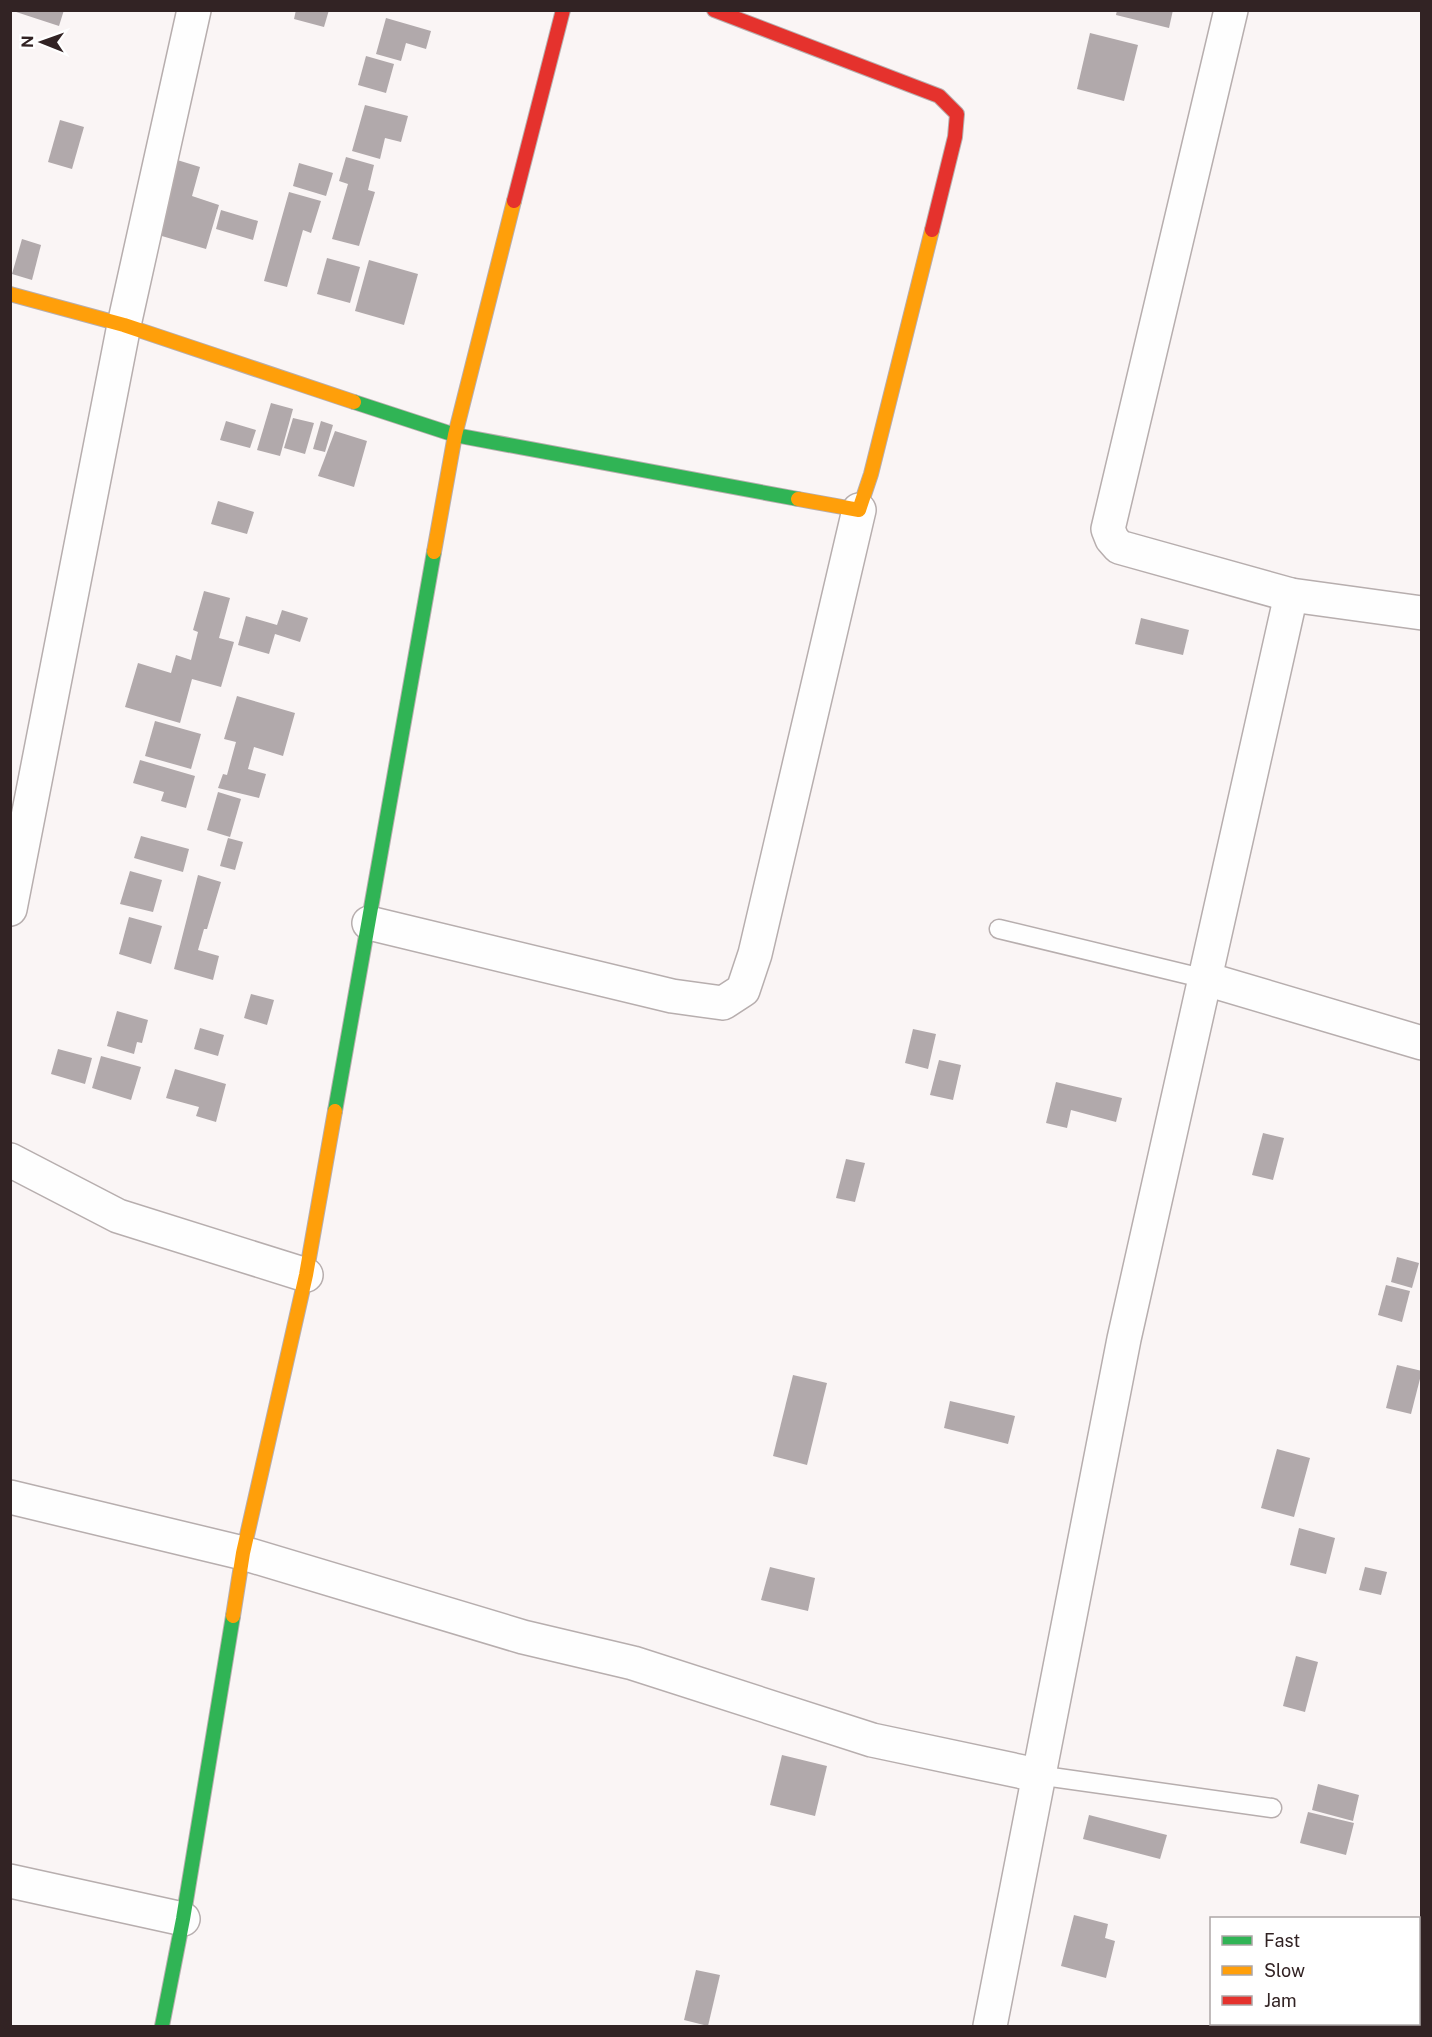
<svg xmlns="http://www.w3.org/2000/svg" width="1432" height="2037" font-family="'Public Sans',sans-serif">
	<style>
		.building { fill: #b1a9ab }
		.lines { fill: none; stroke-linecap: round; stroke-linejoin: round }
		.lane-casing { stroke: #b7aeae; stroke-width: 21 }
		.street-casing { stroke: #b7aeae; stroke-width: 36 }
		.fast-casing { stroke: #b7aeae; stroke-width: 16 }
		.slow-casing { stroke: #b7aeae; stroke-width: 16 }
		.jam-casing { stroke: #b7aeae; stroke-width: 16 }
		.lane { stroke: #fefefe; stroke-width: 18 }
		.street { stroke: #fefefe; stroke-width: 33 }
		.fast { stroke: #30b455; stroke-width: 14 }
		.slow { stroke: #ff9f0a; stroke-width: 14 }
		.jam { stroke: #e5322d; stroke-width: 14 }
	</style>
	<rect width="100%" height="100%" fill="#faf5f5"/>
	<g class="building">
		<polygon points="10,10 64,10 59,26"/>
		<polygon points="296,10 329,10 324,27 294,19"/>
		<polygon points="1117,10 1173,10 1169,28 1116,15"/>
		<polygon points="386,18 431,31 426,49 406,43 401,61 376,54"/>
		<polygon points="1090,33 1138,45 1124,101 1077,89"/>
		<polygon points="366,56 394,64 386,93 358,85"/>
		<polygon points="365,105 408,116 401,142 385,138 380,159 352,151"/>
		<polygon points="60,120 84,127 72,169 48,162"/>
		<polygon points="346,157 374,165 368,190 375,192 359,246 332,239 348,184 339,181"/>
		<polygon points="174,159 200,167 192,196 219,205 206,249 155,234"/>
		<polygon points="299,163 333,173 326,196 293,186"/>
		<polygon points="289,192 321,201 311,233 303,230 287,287 264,281"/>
		<polygon points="221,210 258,221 253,240 216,229"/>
		<polygon points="22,239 41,245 32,280 12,274"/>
		<polygon points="327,258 360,267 350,303 317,294"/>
		<polygon points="369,260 418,274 404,325 355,311"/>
		<polygon points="271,403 293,409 280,456 257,450"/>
		<polygon points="293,418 314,423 305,454 284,448"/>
		<polygon points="226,421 256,430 250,448 220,440"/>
		<polygon points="321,421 333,425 325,452 313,449"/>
		<polygon points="335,431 367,441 354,487 318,476"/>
		<polygon points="218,501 254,512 247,534 211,524"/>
		<polygon points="204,591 230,598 219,638 234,642 221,687 192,679 180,723 125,707 138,663 171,673 176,655 191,660 198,632 193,630"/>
		<polygon points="282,610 308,618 300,642 275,634 269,654 238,645 246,616 277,625"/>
		<polygon points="1141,618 1189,630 1183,655 1135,644"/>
		<polygon points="237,696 295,713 283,756 254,747 248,769 266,774 259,798 218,788 223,774 227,775 236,742 224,739"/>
		<polygon points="155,721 201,734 191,769 145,756"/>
		<polygon points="140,760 195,776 186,808 161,801 164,792 133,783"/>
		<polygon points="218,792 241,799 230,837 207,830"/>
		<polygon points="141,836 189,849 183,872 134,858"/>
		<polygon points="228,838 243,842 235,870 220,866"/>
		<polygon points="130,871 162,880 153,912 120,904"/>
		<polygon points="198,875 221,882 207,929 204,929 198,950 219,956 213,980 174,969"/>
		<polygon points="129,917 162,926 151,964 119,954"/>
		<polygon points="251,994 274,1000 267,1025 244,1018"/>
		<polygon points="117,1011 148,1020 142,1043 137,1042 134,1054 107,1046"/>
		<polygon points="200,1028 224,1035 218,1056 194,1049"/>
		<polygon points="913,1029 936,1034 928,1069 905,1063"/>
		<polygon points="58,1049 92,1058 85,1084 51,1074"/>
		<polygon points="101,1056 141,1067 131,1100 92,1088"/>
		<polygon points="939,1060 961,1065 953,1100 930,1095"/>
		<polygon points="175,1069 226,1084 216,1122 196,1116 199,1107 166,1098"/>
		<polygon points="1056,1082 1122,1098 1116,1122 1071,1110 1067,1128 1046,1123"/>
		<polygon points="1263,1133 1284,1138 1273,1180 1252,1175"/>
		<polygon points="846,1159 865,1163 855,1202 836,1198"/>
		<polygon points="1397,1257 1419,1263 1412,1288 1391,1282"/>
		<polygon points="1386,1285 1410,1291 1402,1322 1378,1315"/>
		<polygon points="1397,1365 1422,1371 1411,1414 1386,1408"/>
		<polygon points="793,1375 827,1383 807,1465 773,1456"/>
		<polygon points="950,1401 1015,1416 1008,1444 944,1428"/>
		<polygon points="1277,1449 1310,1458 1294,1517 1261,1508"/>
		<polygon points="1299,1528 1335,1538 1326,1574 1290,1565"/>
		<polygon points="770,1567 815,1578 808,1611 761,1600"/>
		<polygon points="1365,1567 1387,1572 1381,1595 1359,1590"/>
		<polygon points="1296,1656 1318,1662 1305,1712 1283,1706"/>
		<polygon points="782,1755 827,1766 815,1816 770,1805"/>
		<polygon points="1318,1784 1359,1795 1353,1821 1312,1810"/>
		<polygon points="1308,1812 1354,1823 1346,1855 1300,1843"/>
		<polygon points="1089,1815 1167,1835 1160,1859 1083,1839"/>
		<polygon points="1074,1915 1108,1924 1105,1938 1115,1941 1106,1978 1061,1966"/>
		<polygon points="696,1970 720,1975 708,2026 684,2020"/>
	</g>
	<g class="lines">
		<g class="lane-casing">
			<g id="lane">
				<polyline points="999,929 1206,979"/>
				<polyline points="1037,1775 1272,1808"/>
			</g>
		</g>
		<g class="street-casing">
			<g id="street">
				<polyline points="1231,10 1108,529 1112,539 1119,547 1291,595 1422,613"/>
				<polyline points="10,909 124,325 194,10"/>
				<polyline points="369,923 672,996 723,1003 743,990 755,954 859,510"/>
				<polyline points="1206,979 1422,1043"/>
				<polyline points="10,1160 118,1216 306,1275"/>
				<polyline points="10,1497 243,1553 523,1637 633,1663 872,1740 1037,1775"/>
				<polyline points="10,1881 183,1919"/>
				<polyline points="990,2026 1124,1339 1291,595"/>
			</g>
		</g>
		<g class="fast-casing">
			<g id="fast">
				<polyline points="354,402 455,435 798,499"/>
				<polyline points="335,1111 434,552"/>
				<polyline points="162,2026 183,1919 233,1616"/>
			</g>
		</g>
		<g class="slow-casing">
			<g id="slow">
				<polyline points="10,294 124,325 354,402"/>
				<polyline points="798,499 859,510 871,474 932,230"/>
				<polyline points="434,552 455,435 514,201"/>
				<polyline points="233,1616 243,1553 306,1275 335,1111"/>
			</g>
		</g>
		<g class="jam-casing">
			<g id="jam">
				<polyline points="714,10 939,96 957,114 955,137 932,230"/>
				<polyline points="514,201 563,10"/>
			</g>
		</g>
		<use href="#lane" class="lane"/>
		<use href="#street" class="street"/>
		<use href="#fast" class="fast"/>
		<use href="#slow" class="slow"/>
		<use href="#jam" class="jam"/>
	</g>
	<rect width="1432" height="2037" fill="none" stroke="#322324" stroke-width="24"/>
	<rect x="1210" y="1917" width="210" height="108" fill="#ffffff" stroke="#ada7a7" stroke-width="1.5"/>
	<rect x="1222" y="1936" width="30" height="9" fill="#30b455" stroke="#ada7a7" stroke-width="1.5"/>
	<text x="1264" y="1947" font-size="18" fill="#322324">Fast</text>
	<rect x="1222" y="1966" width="30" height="9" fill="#ff9f0a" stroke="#ada7a7" stroke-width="1.5"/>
	<text x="1264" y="1977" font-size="18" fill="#322324">Slow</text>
	<rect x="1222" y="1996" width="30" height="9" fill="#e5322d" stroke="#ada7a7" stroke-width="1.5"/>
	<text x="1264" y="2007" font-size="18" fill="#322324">Jam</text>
	<g transform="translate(42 42) rotate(271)" stroke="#ffffff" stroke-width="4.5" paint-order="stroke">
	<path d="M0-4.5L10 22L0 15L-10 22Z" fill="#322324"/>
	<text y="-9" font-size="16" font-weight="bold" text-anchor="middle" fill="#322324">N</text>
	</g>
</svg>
